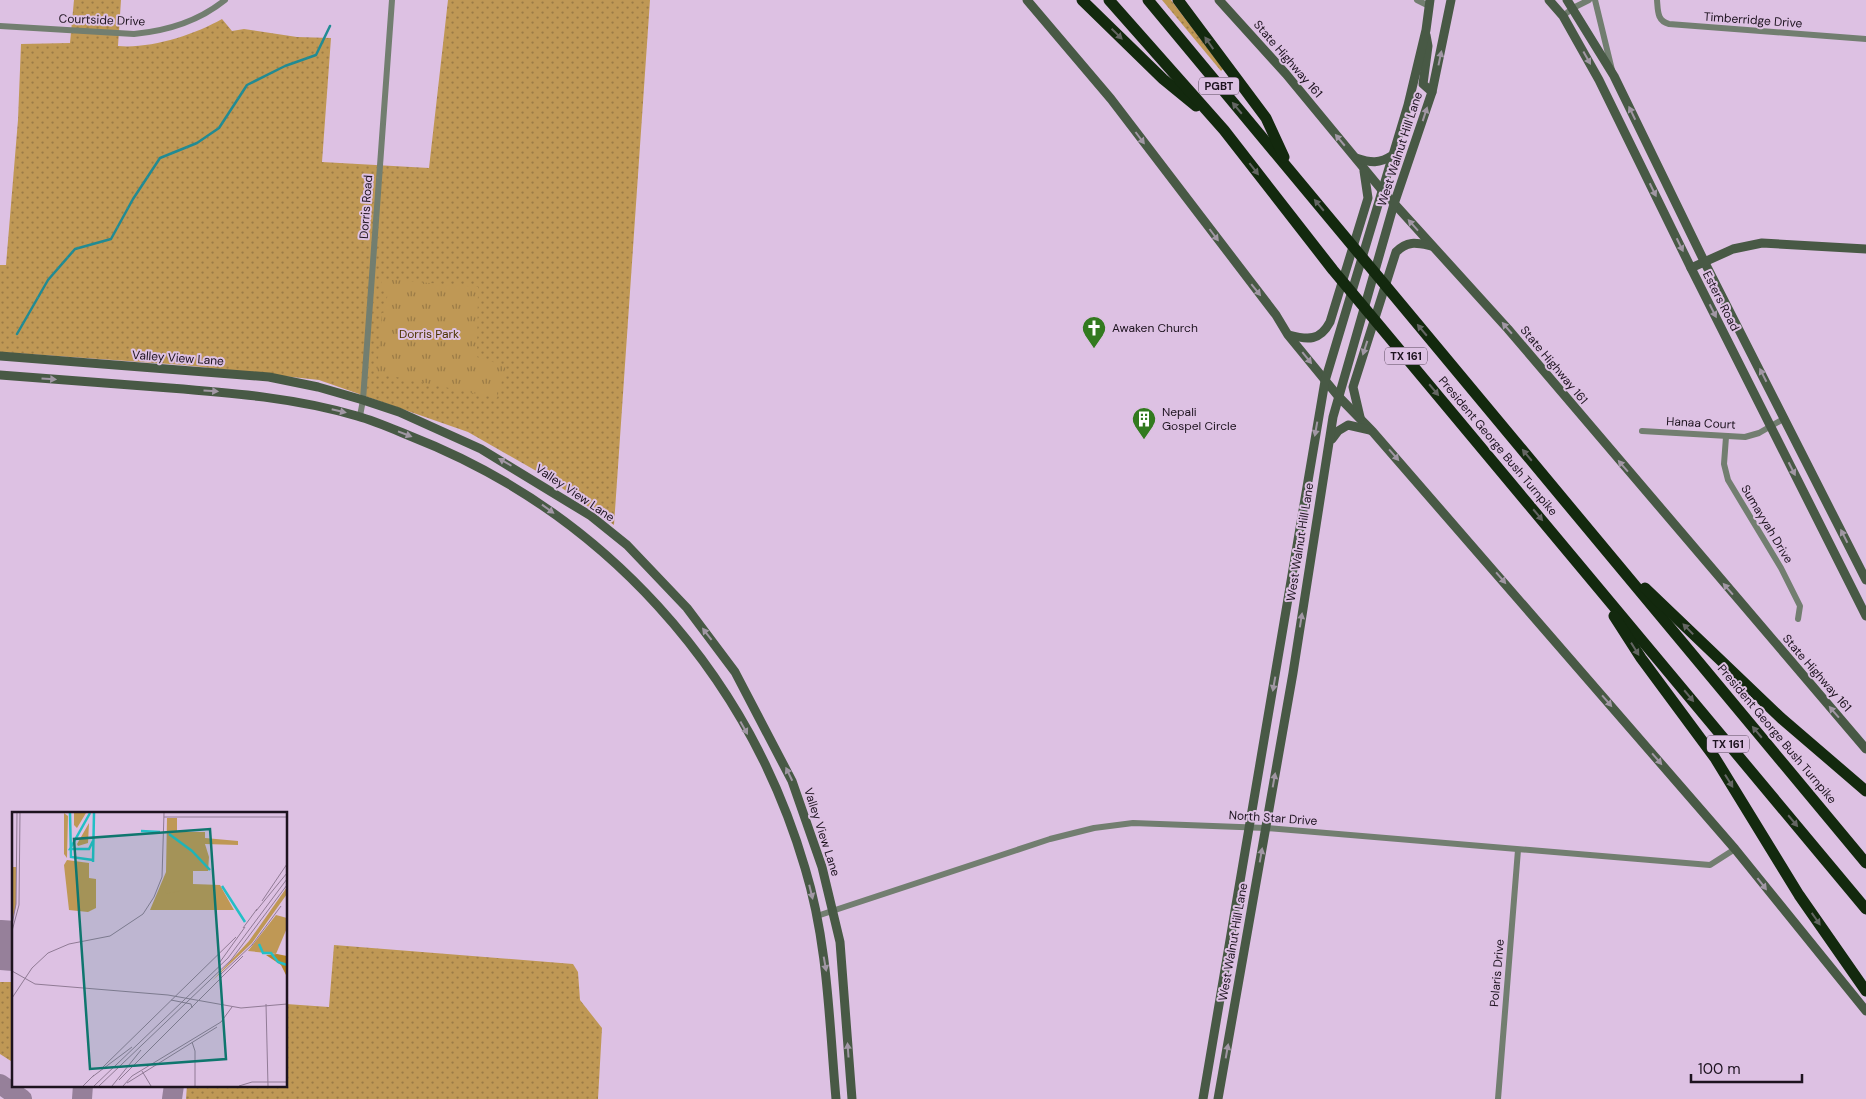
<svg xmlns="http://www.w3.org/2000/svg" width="1866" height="1099" font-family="'DM Sans',sans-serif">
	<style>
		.grass { fill: url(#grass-dots) }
		.park { fill: url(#park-tufts) }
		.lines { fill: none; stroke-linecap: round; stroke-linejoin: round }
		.stream { stroke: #218b94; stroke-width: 2.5 }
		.taxiway { stroke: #96809a; stroke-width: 20 }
		.runway { stroke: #96809a; stroke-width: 50 }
		.street { stroke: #727e70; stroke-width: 6 }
		.secondary { stroke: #485945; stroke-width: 9 }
		.highway { stroke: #13290e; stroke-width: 11 }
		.oneway { fill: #646663 }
		.oneway2 { fill: #a197a4 }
		.labels { text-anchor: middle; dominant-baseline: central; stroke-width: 4; stroke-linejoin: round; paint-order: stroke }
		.shield { fill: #ddc1e3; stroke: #57475a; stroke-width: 1 }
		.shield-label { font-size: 11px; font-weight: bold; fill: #1d131f }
		.street-label { font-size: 12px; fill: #1d131f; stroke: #ddc1e3 }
		.poi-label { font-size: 12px; fill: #1d131f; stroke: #ddc1e3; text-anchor: start }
		.park-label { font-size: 12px; fill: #4b3300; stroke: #ddc1e3 }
		.inset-river { fill: none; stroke: #23bfc6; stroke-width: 2.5 }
		.inset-road { fill: none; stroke: #907b95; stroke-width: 1 }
		.view { fill: #0f766e; fill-opacity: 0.15; stroke: #0f766e; stroke-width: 2.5 }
		.inset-edge { fill: none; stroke: #1d131f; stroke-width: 2.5 }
	</style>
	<defs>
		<pattern id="grass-dots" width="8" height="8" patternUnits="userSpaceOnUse" patternTransform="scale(1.25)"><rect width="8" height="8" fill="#bf9855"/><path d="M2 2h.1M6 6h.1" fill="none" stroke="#9b7b46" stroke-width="1.8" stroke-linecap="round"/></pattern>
		<pattern id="park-tufts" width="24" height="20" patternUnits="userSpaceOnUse" patternTransform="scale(1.25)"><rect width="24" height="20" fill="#bf9855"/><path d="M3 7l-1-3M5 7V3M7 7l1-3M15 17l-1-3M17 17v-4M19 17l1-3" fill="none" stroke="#9b7b46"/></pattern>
	</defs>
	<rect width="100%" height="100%" fill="#ddc1e3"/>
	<g class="grass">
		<path d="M74,0H121L118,46C150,49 194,35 222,19L232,31L244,29L297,37L331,38L322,162L429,168L448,0H650L614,525L545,476L468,432L319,380L184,365L0,352V265H6L18,120L21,44L70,43Z"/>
		<polygon points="1162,0 1171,0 1223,69 1221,71"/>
		<polygon points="334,945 573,964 578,972 580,1000 602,1028 598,1099 186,1099 187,1085 286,1085 286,1004 329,1007"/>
		<polygon points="0,982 14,982 14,1063 0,1054"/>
	</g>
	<polygon class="park" points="382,279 478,287 477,357 506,366 497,398 377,373 382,313 385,312 388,291 385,290 385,285 381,285"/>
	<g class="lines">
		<polyline class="stream" points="17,334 48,280 75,249 111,239 133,199 160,158 197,143 219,128 247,85 285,66 316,55 330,26"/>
		<g class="taxiway">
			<polyline points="0,1084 22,1099"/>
			<polyline points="82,1099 83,1085"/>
			<polyline points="172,1099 174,1085"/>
		</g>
		<polyline class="runway" points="0,945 14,946"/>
		<g class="street">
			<polyline points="1417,0 1429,6"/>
			<polyline points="1595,0 1612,70"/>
			<path d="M1657,0C1658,11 1657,21 1669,24L1866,39"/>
			<polyline points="1563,16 1573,8 1589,0"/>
			<path d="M0,26L134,34C167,31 199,21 225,0"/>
			<polyline points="360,416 363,400 392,0"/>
			<polyline points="1642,431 1745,437 1759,433 1785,418"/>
			<polyline points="1726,437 1724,464 1728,480 1781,568 1800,606 1798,619"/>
			<polyline points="817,916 1050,839 1094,828 1133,823 1266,828 1710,865 1735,849"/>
			<polyline points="1498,1099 1518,850"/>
		</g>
		<g class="secondary">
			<polyline points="1027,0 1111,99 1276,315 1288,335 1338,396 1373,432 1735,849 1866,1011"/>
			<polyline points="1219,0 1286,74 1381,189 1508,329 1866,749"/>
			<polyline points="1549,0 1563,16 1599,80 1691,268 1866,616"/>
			<polyline points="1567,0 1614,76 1705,263 1866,580"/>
			<polyline points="1426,35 1428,46 1423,84 1432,92"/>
			<path d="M1356,158C1371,163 1379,164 1393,155"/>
			<polyline points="1691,268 1733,249 1762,243 1866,249"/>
			<path d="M1289,335C1308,340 1320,341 1330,322L1368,198L1364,171"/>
			<polyline points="0,356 269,377 318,387 363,400 399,412 481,449 591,516 627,545 687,608 735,672 792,781 822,867 840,942 852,1099"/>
			<path d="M0,375C57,379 113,384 170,388C233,393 296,398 357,416C375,421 393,429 410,436C602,511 747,670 805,868C828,943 829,1021 836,1099"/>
			<path d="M1360,417L1353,387L1396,252C1408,240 1417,243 1432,246"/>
			<polyline points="1332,439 1338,431 1348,425 1370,430"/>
			<polyline points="1203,1099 1325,381 1408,105 1426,30 1430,0"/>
			<polyline points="1218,1099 1293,673 1333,417 1394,204 1432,92 1451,0"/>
		</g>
		<g class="highway">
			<polyline points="1082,0 1163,79 1196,106"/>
			<polyline points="1109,0 1224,130 1333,270 1866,909"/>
			<polyline points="1148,0 1866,863"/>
			<polyline points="1178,0 1266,118 1284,157"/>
			<polyline points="1645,588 1781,718 1866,791"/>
			<polyline points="1614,616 1641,658 1715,758 1799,895 1866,991"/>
		</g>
	</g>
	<defs><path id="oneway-solid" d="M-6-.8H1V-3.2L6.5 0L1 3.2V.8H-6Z" transform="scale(1.25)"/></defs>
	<g class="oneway">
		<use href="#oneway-solid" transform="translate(1117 34) rotate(44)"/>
		<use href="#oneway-solid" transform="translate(1209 43) rotate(-125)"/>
		<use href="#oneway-solid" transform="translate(1237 108) rotate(-130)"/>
		<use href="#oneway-solid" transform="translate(1254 169) rotate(52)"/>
		<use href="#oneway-solid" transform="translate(1319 205) rotate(-130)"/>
		<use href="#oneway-solid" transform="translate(1422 330) rotate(-130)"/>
		<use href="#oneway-solid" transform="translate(1434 390) rotate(50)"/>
		<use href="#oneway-solid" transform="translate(1527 455) rotate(-130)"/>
		<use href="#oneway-solid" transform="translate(1538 515) rotate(50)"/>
		<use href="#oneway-solid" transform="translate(1688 629) rotate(-134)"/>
		<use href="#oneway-solid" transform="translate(1635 649) rotate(58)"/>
		<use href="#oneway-solid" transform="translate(1689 696) rotate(50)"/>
		<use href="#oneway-solid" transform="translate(1757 732) rotate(-130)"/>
		<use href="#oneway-solid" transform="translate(1729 781) rotate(58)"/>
		<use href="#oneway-solid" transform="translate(1793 821) rotate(50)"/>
		<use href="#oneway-solid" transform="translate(1816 919) rotate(55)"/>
	</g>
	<g class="oneway2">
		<use href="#oneway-solid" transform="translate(1440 58) rotate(-78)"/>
		<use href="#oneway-solid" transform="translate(1587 58) rotate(61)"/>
		<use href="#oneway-solid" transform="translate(1632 113) rotate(-116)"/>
		<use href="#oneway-solid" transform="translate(1425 114) rotate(-72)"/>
		<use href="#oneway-solid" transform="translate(1140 138) rotate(53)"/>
		<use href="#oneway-solid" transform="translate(1340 140) rotate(-130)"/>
		<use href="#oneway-solid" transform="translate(1653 190) rotate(64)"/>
		<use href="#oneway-solid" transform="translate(1413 225) rotate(-132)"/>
		<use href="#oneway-solid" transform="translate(1214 235) rotate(53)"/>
		<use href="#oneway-solid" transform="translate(1680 245) rotate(64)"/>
		<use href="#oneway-solid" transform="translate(1256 290) rotate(51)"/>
		<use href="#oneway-solid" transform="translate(1713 311) rotate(63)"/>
		<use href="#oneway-solid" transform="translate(1507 328) rotate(-131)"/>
		<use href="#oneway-solid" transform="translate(1365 348) rotate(108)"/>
		<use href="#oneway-solid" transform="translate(1307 358) rotate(51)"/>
		<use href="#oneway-solid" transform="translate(1763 375) rotate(-117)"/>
		<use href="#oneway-solid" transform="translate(49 379) rotate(4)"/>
		<use href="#oneway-solid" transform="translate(211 391) rotate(4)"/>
		<use href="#oneway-solid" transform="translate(339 411) rotate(13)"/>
		<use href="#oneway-solid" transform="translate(1316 429) rotate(100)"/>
		<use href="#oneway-solid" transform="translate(405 434) rotate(21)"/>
		<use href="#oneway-solid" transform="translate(1394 455) rotate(49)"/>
		<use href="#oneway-solid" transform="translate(505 462) rotate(-150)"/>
		<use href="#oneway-solid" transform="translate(1623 466) rotate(-131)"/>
		<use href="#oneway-solid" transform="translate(1792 469) rotate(63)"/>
		<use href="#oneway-solid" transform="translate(548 509) rotate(36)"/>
		<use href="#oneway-solid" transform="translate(1844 536) rotate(-117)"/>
		<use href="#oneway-solid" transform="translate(1501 578) rotate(49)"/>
		<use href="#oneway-solid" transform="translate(1728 589) rotate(-131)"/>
		<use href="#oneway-solid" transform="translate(1301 620) rotate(-81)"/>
		<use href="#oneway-solid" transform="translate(707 634) rotate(-128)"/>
		<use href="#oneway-solid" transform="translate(1274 684) rotate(100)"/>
		<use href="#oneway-solid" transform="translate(1607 701) rotate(49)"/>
		<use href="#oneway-solid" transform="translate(1834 712) rotate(-131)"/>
		<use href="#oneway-solid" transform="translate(744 728) rotate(61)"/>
		<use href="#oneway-solid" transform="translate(1657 759) rotate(49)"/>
		<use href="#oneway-solid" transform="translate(789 774) rotate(-116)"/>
		<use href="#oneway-solid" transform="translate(1274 780) rotate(-80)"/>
		<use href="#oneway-solid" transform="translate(1261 855) rotate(-80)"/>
		<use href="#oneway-solid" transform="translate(1762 884) rotate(52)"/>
		<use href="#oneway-solid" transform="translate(811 892) rotate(76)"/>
		<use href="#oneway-solid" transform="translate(825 964) rotate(80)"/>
		<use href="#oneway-solid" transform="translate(848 1050) rotate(-94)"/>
		<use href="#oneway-solid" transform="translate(1227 1051) rotate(-80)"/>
	</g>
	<defs>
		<g id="church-pin" transform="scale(1.25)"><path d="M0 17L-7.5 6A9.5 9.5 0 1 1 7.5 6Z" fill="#327a1f" stroke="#ddc1e3"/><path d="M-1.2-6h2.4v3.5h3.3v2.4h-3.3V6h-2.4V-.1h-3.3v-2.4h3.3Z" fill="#fff"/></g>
		<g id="building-pin" transform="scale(1.25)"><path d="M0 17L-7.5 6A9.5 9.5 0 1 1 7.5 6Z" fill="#327a1f" stroke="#ddc1e3"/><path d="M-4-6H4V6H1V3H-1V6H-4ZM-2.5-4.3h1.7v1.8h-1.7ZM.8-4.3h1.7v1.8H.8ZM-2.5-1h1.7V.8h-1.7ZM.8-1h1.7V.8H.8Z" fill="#fff"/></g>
	</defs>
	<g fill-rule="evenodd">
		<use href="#church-pin" x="1094" y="328"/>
		<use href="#building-pin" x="1144" y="419"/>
	</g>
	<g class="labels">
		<g class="shield">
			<rect x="1199" y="77.5" width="40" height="17" rx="4"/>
			<rect x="1385" y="347.5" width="42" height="17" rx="4"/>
			<rect x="1707" y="735.5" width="42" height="17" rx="4"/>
		</g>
		<g class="shield-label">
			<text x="1219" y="86">PGBT</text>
			<text x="1406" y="356">TX 161</text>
			<text x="1728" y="744">TX 161</text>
		</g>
		<g class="street-label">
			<text transform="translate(102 20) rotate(2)">Courtside Drive</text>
			<text transform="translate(1753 20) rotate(4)">Timberridge Drive</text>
			<text transform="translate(1288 59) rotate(49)">State Highway 161</text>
			<text transform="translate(1400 149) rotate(-72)">West Walnut Hill Lane</text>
			<text transform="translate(366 207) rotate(-86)">Dorris Road</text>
			<text transform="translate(1721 301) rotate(63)">Esters Road</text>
			<text transform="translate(178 358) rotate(4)">Valley View Lane</text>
			<text transform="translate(1554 365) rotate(50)">State Highway 161</text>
			<text transform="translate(1701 423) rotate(3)">Hanaa Court</text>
			<text transform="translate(1498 446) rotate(50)">President George Bush Turnpike</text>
			<text transform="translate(575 493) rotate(34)">Valley View Lane</text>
			<text transform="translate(1767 524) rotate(59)">Sumayyah Drive</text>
			<text transform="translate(1300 542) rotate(-81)">West Walnut Hill Lane</text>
			<text transform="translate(1817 673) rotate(49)">State Highway 161</text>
			<text transform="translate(1777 734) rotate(50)">President George Bush Turnpike</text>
			<text transform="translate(1273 818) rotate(4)">North Star Drive</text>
			<text transform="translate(822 832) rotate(72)">Valley View Lane</text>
			<text transform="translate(1233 942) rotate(-80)">West Walnut Hill Lane</text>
			<text transform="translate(1497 973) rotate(-85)">Polaris Drive</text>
		</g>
		<g class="poi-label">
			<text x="1112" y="328">Awaken Church</text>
			<text x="1162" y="412">Nepali<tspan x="1162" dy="14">Gospel Circle</tspan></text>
		</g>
		<g class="park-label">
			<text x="429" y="334">Dorris Park</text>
		</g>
	</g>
	<g transform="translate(12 812)">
		<rect width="275" height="275" fill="#ddc1e3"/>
		<path d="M52,1L56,4L55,46L52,42ZM62,1H74L65,16L62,13ZM155,6H165V20H193V26L226,29V33L193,32L197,45L196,59H181V72L208,73L222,98H138L154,60ZM77,11L76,31L66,34L65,32ZM55,48L77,51V66L84,67V96L76,100L57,98L52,53ZM0,55H4V93L0,111ZM275,75V82L240,131L200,169L237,129ZM264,103L275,106V116L264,142L236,139Z" fill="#bf9855"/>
		<path d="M265,142L275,144V165L269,153L254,143Z" fill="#b4852a"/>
		<path d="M155,67H167V79L153,82Z" fill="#bf9855"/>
		<path class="inset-river" d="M58,1L59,45L81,48M78,1L58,37H77L81,29M129,19L148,20M157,22L180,39L198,58M81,50L82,1M210,74L233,110M247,132L251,141H259L266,150L275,153"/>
		<path class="inset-road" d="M152,5H275M250,89L275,52M244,99L275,61M0,113L4,92L5,1M231,116L245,97M0,119L7,93L8,1M240,133L269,94M208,150L233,115M0,159L23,172L156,183L229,196L275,192M209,162L241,132M0,186L20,156L36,141L57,132L98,124L131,102L142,85L150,65L152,1M159,188L179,192L180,196M254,192L256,274M180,230L183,239V274M91,255L224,125M130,259L139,274M80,265L120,235M107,268L231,144M115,271L205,215M71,274L82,263M82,274L216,146L275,67M87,274L219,148L275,73M100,274L129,238M111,274L120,264L209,210L220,195M227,274L240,270H275"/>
		<path class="view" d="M198,17L214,247L78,257L62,27Z"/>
		<rect width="275" height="275" class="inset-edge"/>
	</g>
	<path d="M1691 1074v8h111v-8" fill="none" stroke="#1d131f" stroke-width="2.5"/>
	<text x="1698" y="1074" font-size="15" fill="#1d131f" stroke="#ddc1e3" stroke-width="4" paint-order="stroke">100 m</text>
</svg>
